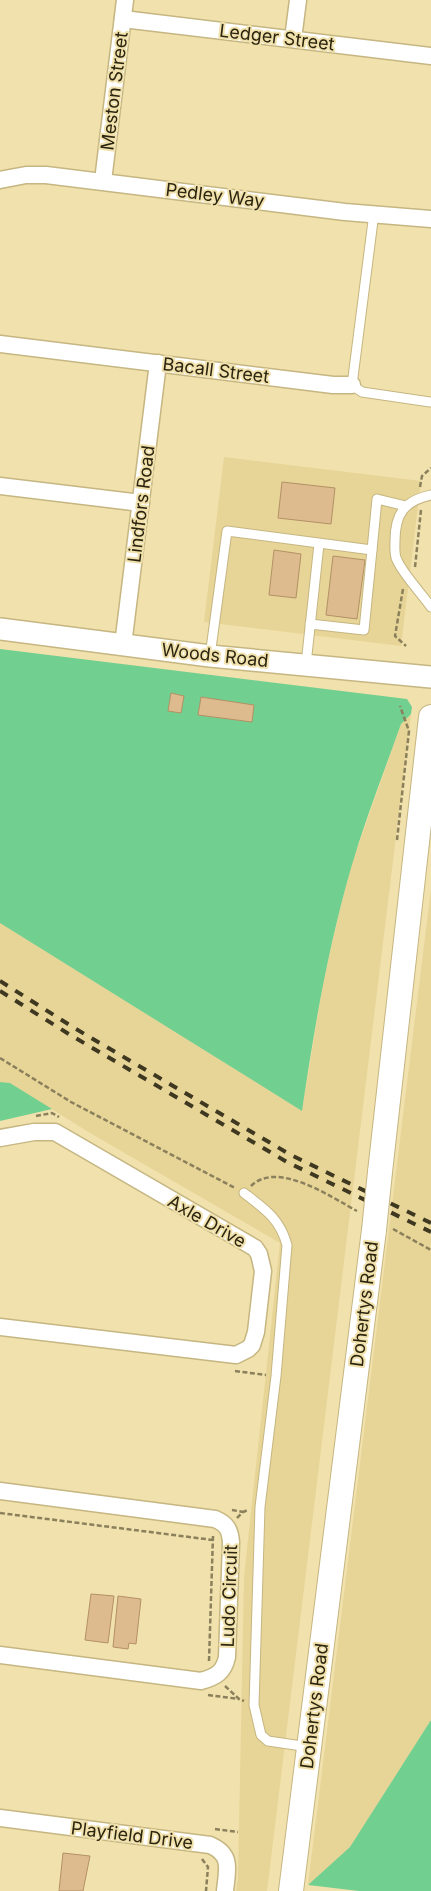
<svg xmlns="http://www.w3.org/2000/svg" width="431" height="1891" font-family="Inter,sans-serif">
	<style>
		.built { fill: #e7d497 }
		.green { fill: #71cf90 }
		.building { fill: #debb8e; stroke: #b39166 }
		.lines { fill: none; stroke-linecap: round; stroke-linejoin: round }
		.service-casing { stroke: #c5b682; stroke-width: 11 }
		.minor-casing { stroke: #c5b682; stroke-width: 19 }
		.tertiary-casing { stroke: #c5b682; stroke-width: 24 }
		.secondary-casing { stroke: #c5b682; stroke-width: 26 }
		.path { stroke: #8b805c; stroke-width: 2.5; stroke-dasharray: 5 2.5; stroke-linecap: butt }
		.service { stroke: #fff; stroke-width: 9 }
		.minor { stroke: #fff; stroke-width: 16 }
		.tertiary { stroke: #fff; stroke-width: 21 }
		.secondary { stroke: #fff; stroke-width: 24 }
		.rail { stroke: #3f3820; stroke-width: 4; stroke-dasharray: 9 9; stroke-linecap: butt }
		.secondary-bridge-casing { stroke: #c5b682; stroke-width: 26; stroke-linecap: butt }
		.secondary-bridge { stroke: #fff; stroke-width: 24 }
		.labels { text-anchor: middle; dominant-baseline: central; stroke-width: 4; stroke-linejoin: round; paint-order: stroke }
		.street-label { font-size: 18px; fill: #2b2510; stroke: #f1e1ac }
	</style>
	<rect width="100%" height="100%" fill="#f1e1ac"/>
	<g class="built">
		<polygon points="224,457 421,481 401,646 204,622"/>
		<polygon points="411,714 267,1891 236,1891 238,1877 244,1577 280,1243 90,1133 10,1083 0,1082 0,923 302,1111 323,984 339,913 351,866 401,724"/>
		<polygon points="431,889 431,1720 350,1847 308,1885"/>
	</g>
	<g class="green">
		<path d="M0,649L407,699L412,707L411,714L401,724C384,772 365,820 351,868C328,948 314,1029 302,1111L0,923Z"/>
		<polygon points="0,1082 10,1083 52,1109 0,1121"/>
		<polygon points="431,1720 431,1891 359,1891 308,1885 350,1847"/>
	</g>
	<g class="building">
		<polygon points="282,482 335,488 331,524 278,518"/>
		<polygon points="274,550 301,554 296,598 269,595"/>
		<polygon points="333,556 365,560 357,619 326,615"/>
		<polygon points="171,693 184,696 181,713 168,711"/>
		<polygon points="201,697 254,705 252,722 198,715"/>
		<polygon points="91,1594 114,1596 108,1643 85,1640"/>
		<polygon points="118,1596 141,1599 136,1644 129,1643 128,1649 113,1647"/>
		<polygon points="63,1853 90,1856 83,1891 59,1891"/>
	</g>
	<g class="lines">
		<g class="service-casing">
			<g id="service">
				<polyline points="374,213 352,385 362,392 430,402"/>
				<path d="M431,495C404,501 395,514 395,541C395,547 394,555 397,560C403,574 422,594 431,607"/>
				<polyline points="310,624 364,630 372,550"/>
				<polyline points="210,656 227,531 372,550 377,499 406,506"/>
				<polyline points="306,664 319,544"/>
				<path d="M244,1193C265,1209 280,1219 287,1245L276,1376L260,1507L254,1705L261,1735L268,1741L309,1747"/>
			</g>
		</g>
		<g class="minor-casing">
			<g id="minor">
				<polyline points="123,19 431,56"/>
				<polyline points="293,39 298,0"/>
				<polyline points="0,180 26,175 46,175 345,212 431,219"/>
				<polyline points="103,181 125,0"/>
				<polyline points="0,344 333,385 352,385"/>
				<polyline points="0,486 141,503"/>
				<polyline points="123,645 158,363"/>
				<polyline points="0,1138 34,1132 55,1132 255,1248 259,1254 263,1271 256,1332 252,1345 248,1349 236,1355 0,1327"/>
				<path d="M0,1491L215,1519C227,1524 230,1530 231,1542L227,1657C224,1672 216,1677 201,1681L0,1655"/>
				<path d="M0,1818L210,1845C233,1855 227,1870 225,1891"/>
			</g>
		</g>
		<g class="tertiary-casing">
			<polyline id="tertiary" points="0,629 210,656 431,677"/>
		</g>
		<g class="secondary-casing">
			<g id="secondary">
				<polyline points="380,1172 431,717"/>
				<polyline points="291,1891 374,1230"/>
			</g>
		</g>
		<g class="path">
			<polyline points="420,487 422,476 431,468"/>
			<polyline points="415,567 421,510"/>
			<polyline points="403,589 395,636 406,646"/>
			<polyline points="397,840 409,731 400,706"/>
			<polyline points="0,1058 71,1102 235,1188"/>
			<polyline points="36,1116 52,1113 59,1117"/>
			<path d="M251,1186C277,1160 331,1197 357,1211"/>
			<polyline points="393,1229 431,1250"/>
			<polyline points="235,1371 266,1375"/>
			<polyline points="232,1510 243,1512"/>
			<polyline points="0,1513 213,1540"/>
			<polyline points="237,1518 243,1512 248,1510"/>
			<polyline points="209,1661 213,1536"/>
			<polyline points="225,1686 239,1699 244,1701"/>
			<polyline points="208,1695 239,1699"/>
			<polyline points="215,1829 238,1832"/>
			<polyline points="202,1859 208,1867 206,1891"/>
		</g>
		<use href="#service" class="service"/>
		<use href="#minor" class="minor"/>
		<use href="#tertiary" class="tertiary"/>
		<use href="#secondary" class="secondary"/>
		<g class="rail">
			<polyline points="0,981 76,1029 291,1155 431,1223"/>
			<polyline points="0,991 72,1036 287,1162 431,1232"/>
		</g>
		<g class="secondary-bridge-casing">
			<polyline id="secondary-bridge" points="374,1230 380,1172"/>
		</g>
		<use href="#secondary-bridge" class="secondary-bridge"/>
	</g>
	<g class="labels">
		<g class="street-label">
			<text transform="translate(277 37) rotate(7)">Ledger Street</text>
			<text transform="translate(114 91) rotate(-83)">Meston Street</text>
			<text transform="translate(215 195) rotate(7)">Pedley Way</text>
			<text transform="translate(216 370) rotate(7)">Bacall Street</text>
			<text transform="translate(141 504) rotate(-83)">Lindfors Road</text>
			<text transform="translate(215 655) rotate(6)">Woods Road</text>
			<text transform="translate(207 1221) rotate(30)">Axle Drive</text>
			<text transform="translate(364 1304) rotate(-83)">Dohertys Road</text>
			<text transform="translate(229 1596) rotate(-88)">Ludo Circuit</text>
			<text transform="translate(314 1706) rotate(-83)">Dohertys Road</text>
			<text transform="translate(132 1835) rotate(7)">Playfield Drive</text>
		</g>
	</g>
</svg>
